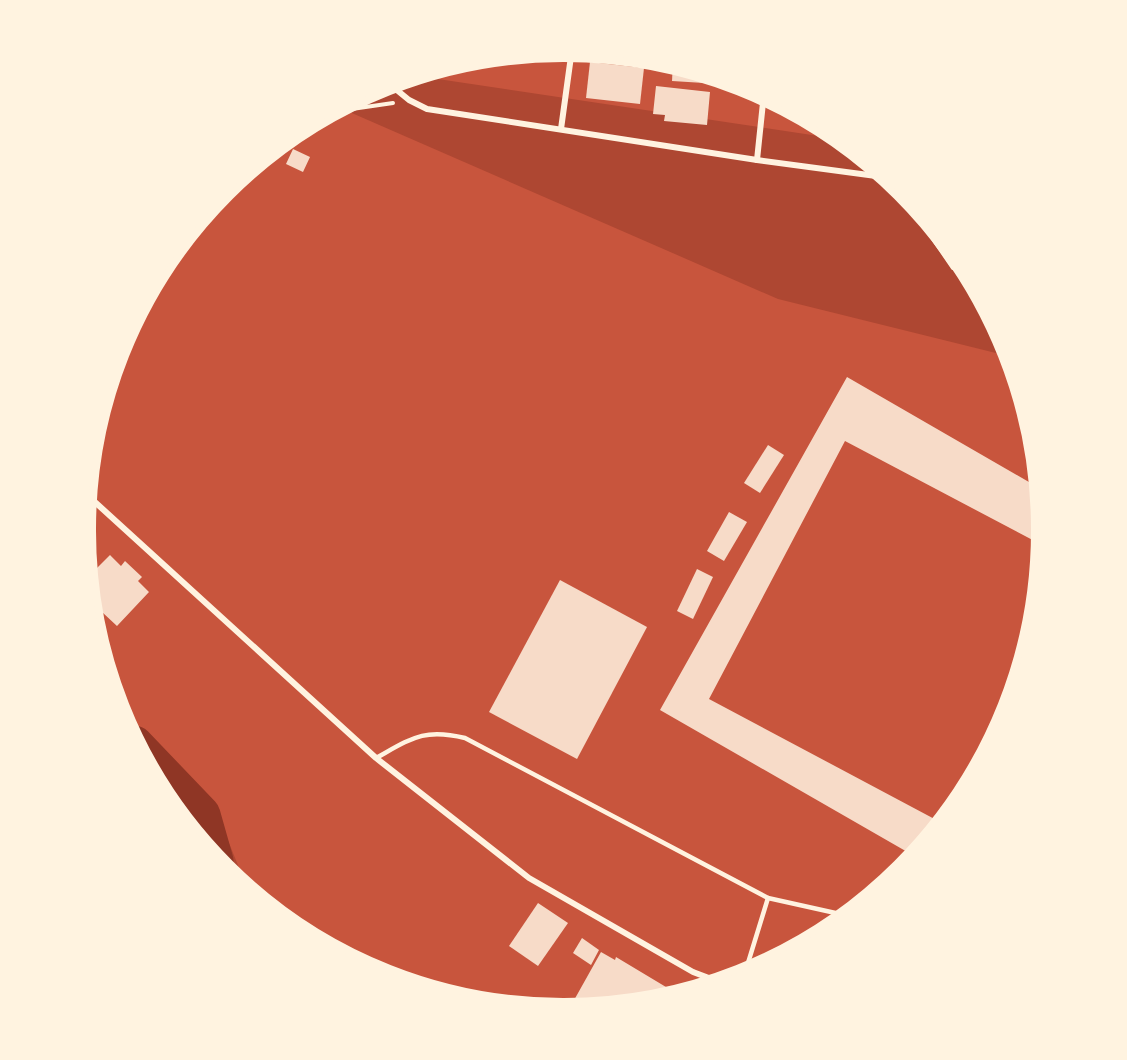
<svg xmlns="http://www.w3.org/2000/svg" width="1127" height="1060" font-family="'Fira Sans',sans-serif">
	<style>
		.green { fill: #ae4732 }
		.lines { fill: none; stroke-linecap: round; stroke-linejoin: round }
		.river { stroke: #8f3625; stroke-width: 39 }
		.building { fill: #f7dbc8 }
		.path { stroke: #fff3e0; stroke-width: 4 }
		.service { stroke: #fff3e0; stroke-width: 4.5 }
		.minor { stroke: #fff3e0; stroke-width: 6 }
		.rim { fill: none; stroke: #fff3e0; stroke-width: 8 }
	</style>
	<rect width="100%" height="100%" fill="#c8553d"/>
	<g class="green">
		<polygon points="411,75 845,140 905,189 964,262 1012,357 778,299 338,107 379,85"/>
		<polygon points="117,711 214,806 246,885 306,936 222,871 163,797"/>
	</g>
	<g class="lines">
		<polyline class="river" points="134,745 201,815 214,861"/>
	</g>
	<g class="building">
		<polygon points="583,50 649,56 648,66 582,58"/>
		<polygon points="462,59 462,65 448,64"/>
		<polygon points="590,62 644,68 640,104 586,98"/>
		<polygon points="673,62 721,76 720,84 672,81"/>
		<polygon points="656,86 710,92 707,125 664,121 665,115 653,114"/>
		<polygon points="293,149 310,157 303,172 286,164"/>
		<polygon points="847,377 1041,489 1045,530 1044,546 845,441 709,699 942,823 1020,677 1009,715 964,798 916,857 660,710"/>
		<polygon points="768,445 784,455 760,493 744,483"/>
		<polygon points="729,512 747,522 724,561 707,551"/>
		<polygon points="110,555 121,566 125,561 142,577 138,581 149,592 117,626 88,599 86,579"/>
		<polygon points="697,569 713,577 693,619 677,611"/>
		<polygon points="560,580 647,627 577,759 489,712"/>
		<polygon points="538,903 568,923 538,966 509,946"/>
		<polygon points="582,938 599,950 591,965 573,953"/>
		<polygon points="601,952 615,960 616,957 666,987 657,1003 584,1010 573,1002"/>
	</g>
	<g class="lines">
		<g class="path">
			<polyline points="338,107 345,110 393,103"/>
			<polyline points="898,188 953,268 969,271"/>
		</g>
		<g class="service">
			<path d="M376,758C412,738 424,728 465,738L768,898L849,916"/>
			<polyline points="744,976 768,898"/>
		</g>
		<g class="minor">
			<polyline points="387,82 409,100 427,109 757,160 891,178"/>
			<polyline points="561,129 572,49"/>
			<polyline points="757,160 764,93"/>
			<polyline points="85,493 376,758 529,878 693,972 722,983"/>
		</g>
	</g>
	<path d="M0 0H1127V1060H0ZM563 58H564A471 471 0 0 1 1035 529V531A471 471 0 0 1 564 1002H563A471 471 0 0 1 92 531V529A471 471 0 0 1 563 58Z" fill="#fff3e0" fill-rule="evenodd"/>
	<path class="rim" d="M563 58H564A471 471 0 0 1 1035 529V531A471 471 0 0 1 564 1002H563A471 471 0 0 1 92 531V529A471 471 0 0 1 563 58Z"/>
</svg>
